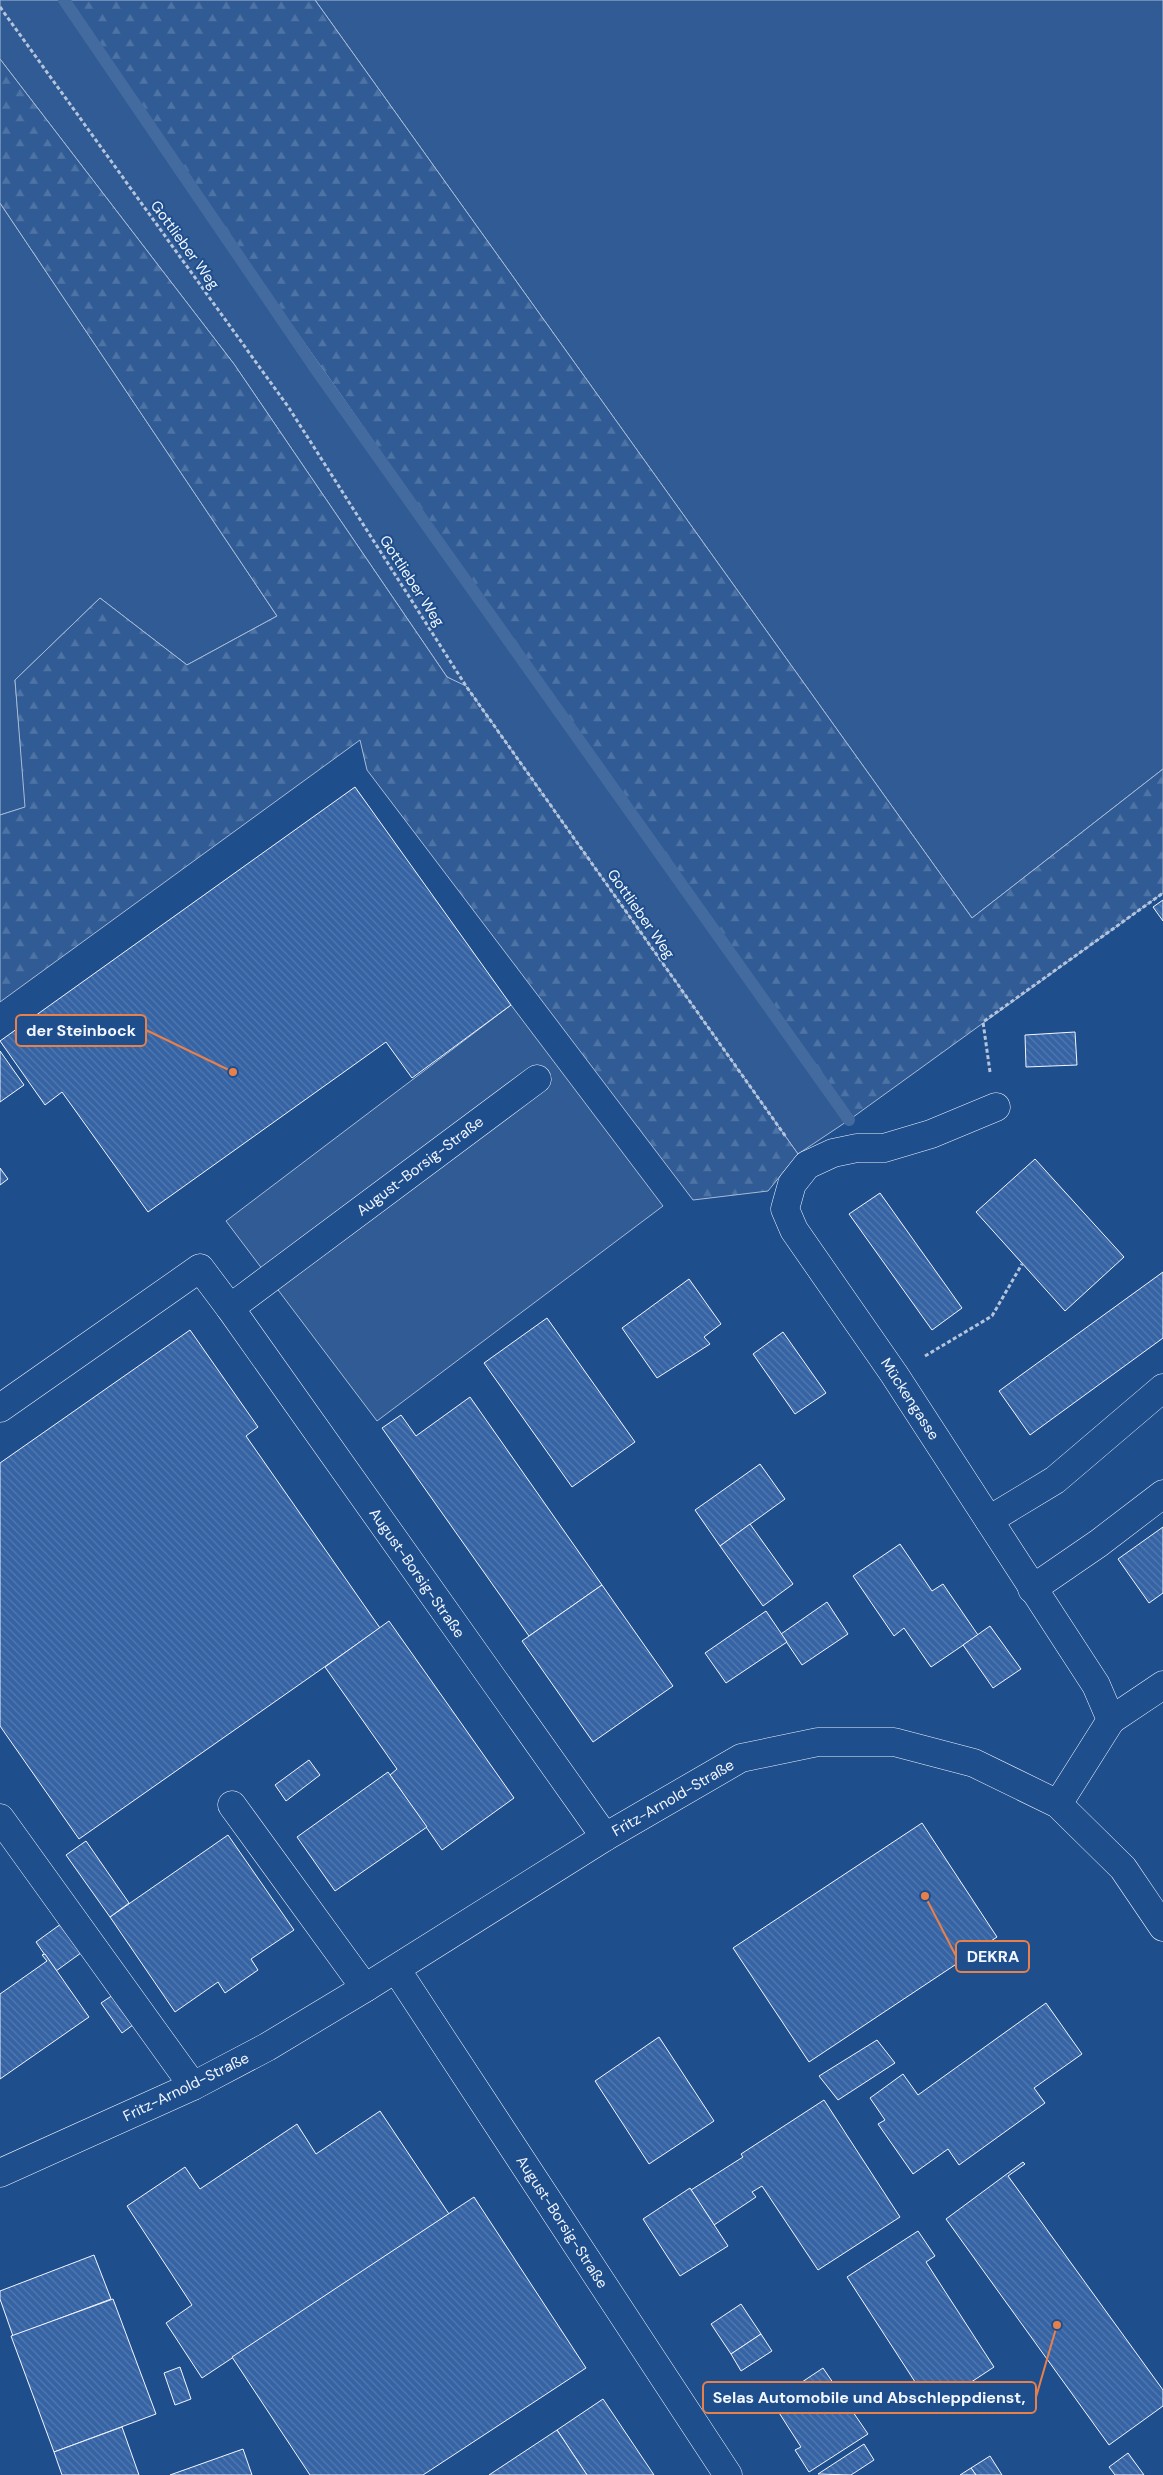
<svg xmlns="http://www.w3.org/2000/svg" width="1163" height="2475" font-family="'DM Sans',sans-serif">
	<style>
		.built { fill: #305b95; stroke: #a8bbd7 }
		.forest { fill: url(#forest-firs); stroke: #a8bbd7 }
		.lines { fill: none; stroke-linecap: round; stroke-linejoin: round }
		.stream { stroke: #446ba0; stroke-width: 12 }
		.building { fill: url(#building-back-hatch); stroke: #f2f6ff }
		.minor-casing { stroke: #f2f6ff; stroke-width: 29 }
		.path { stroke: #b3c4dc; stroke-width: 3; stroke-dasharray: 4 2.5; stroke-linecap: butt }
		.minor { stroke: #1f4e8c; stroke-width: 28 }
		.labels { text-anchor: middle; dominant-baseline: central; stroke-width: 4; stroke-linejoin: round; paint-order: stroke }
		.street-label { font-size: 15px; fill: #f2f6ff; stroke: #1f4e8c }
		.leader { fill: none; stroke: #ea8049; stroke-width: 2 }
		.callout-dot { fill: #ea8049; stroke: #1f4e8c; stroke-width: 2 }
		.callout { fill: #1f4e8c; stroke: #ea8049; stroke-width: 2 }
		.callout-label { font-size: 16px; text-anchor: middle; font-weight: bold; fill: #f2f6ff }
	</style>
	<defs>
		<pattern id="forest-firs" width="22" height="20" patternUnits="userSpaceOnUse" patternTransform="scale(1.25)"><rect width="22" height="20" fill="#305b95"/><path d="M5 1l3.5 6h-7zM16 11l3.5 6h-7z" fill="#4e73a5"/></pattern>
		<pattern id="building-back-hatch" width="6" height="6" patternUnits="userSpaceOnUse" patternTransform="scale(1.25)"><rect width="6" height="6" fill="#3563a3"/><path d="M-1 5l2 2M0 0l6 6M5-1l2 2" fill="none" stroke="#537ab1"/></pattern>
	</defs>
	<rect width="100%" height="100%" fill="#1f4e8c"/>
	<g class="built">
		<polygon points="0,0 64,0 317,371 849,1120 798,1154 466,687 447,677 234,364 0,59"/>
		<polygon points="315,0 1163,0 1163,769 972,918"/>
		<polygon points="0,203 277,616 187,665 100,598 15,680 26,807 0,815"/>
		<polygon points="511,1005 663,1206 377,1421 226,1221"/>
	</g>
	<g class="forest">
		<polygon points="64,0 315,0 972,918 1163,769 1163,893 849,1120"/>
		<polygon points="0,59 234,364 447,677 466,686 798,1154 768,1191 693,1200 367,770 360,740 0,1002 0,815 25,807 15,680 100,598 187,665 277,616 0,203"/>
	</g>
	<g class="lines">
		<polyline class="stream" points="64,0 317,371 849,1120"/>
	</g>
	<g class="building">
		<polygon points="355,787 511,1005 412,1078 386,1042 148,1212 62,1092 45,1105 0,1041"/>
		<polygon points="1163,900 1163,921 1153,907"/>
		<polygon points="1075,1032 1077,1065 1026,1067 1025,1035"/>
		<polygon points="0,1051 24,1085 0,1102"/>
		<polygon points="1035,1159 1124,1257 1065,1311 976,1212"/>
		<polygon points="0,1168 8,1179 0,1185"/>
		<polygon points="880,1193 962,1308 932,1330 849,1214"/>
		<polygon points="1163,1272 1163,1338 1030,1435 999,1391"/>
		<polygon points="689,1279 721,1324 704,1337 710,1344 657,1378 622,1328"/>
		<polygon points="547,1318 635,1442 572,1487 484,1363"/>
		<polygon points="190,1330 258,1427 246,1436 380,1628 79,1839 0,1726 0,1463"/>
		<polygon points="783,1332 826,1393 795,1414 753,1354"/>
		<polygon points="470,1397 602,1585 529,1636 382,1428 401,1415 416,1436"/>
		<polygon points="760,1464 785,1499 720,1546 695,1510"/>
		<polygon points="750,1524 793,1584 763,1606 720,1546"/>
		<polygon points="1163,1527 1163,1593 1149,1603 1118,1559"/>
		<polygon points="900,1544 932,1591 943,1584 978,1635 931,1667 904,1628 894,1636 853,1576"/>
		<polygon points="602,1585 673,1686 593,1742 522,1641"/>
		<polygon points="827,1602 848,1634 802,1665 781,1634"/>
		<polygon points="766,1611 787,1642 726,1683 705,1653"/>
		<polygon points="389,1621 514,1798 442,1850 390,1775 397,1769 325,1667"/>
		<polygon points="990,1626 1021,1669 993,1688 963,1645"/>
		<polygon points="309,1760 320,1775 286,1801 275,1785"/>
		<polygon points="388,1772 427,1827 335,1891 297,1837"/>
		<polygon points="922,1823 997,1937 809,2062 733,1948"/>
		<polygon points="228,1835 294,1930 251,1959 258,1970 225,1993 218,1982 175,2012 110,1917"/>
		<polygon points="86,1841 129,1903 110,1917 66,1855"/>
		<polygon points="65,1921 85,1950 56,1971 36,1942"/>
		<polygon points="45,1954 89,2017 0,2079 0,1994 47,1961 42,1955"/>
		<polygon points="116,1993 137,2022 122,2033 101,2003"/>
		<polygon points="1046,2003 1082,2054 1034,2088 1045,2103 959,2165 948,2149 913,2174 878,2124 885,2120 870,2098 903,2074 918,2095"/>
		<polygon points="659,2037 714,2121 649,2164 595,2081"/>
		<polygon points="877,2040 895,2063 838,2100 819,2076"/>
		<polygon points="824,2100 900,2217 818,2270 762,2186 752,2192 756,2197 714,2225 691,2190 743,2157 741,2154"/>
		<polygon points="380,2111 449,2214 202,2378 166,2323 192,2305 127,2206 185,2167 200,2189 297,2124 316,2154"/>
		<polygon points="1023,2162 1025,2164 1008,2176 1163,2390 1163,2406 1109,2445 946,2219"/>
		<polygon points="690,2188 728,2246 680,2276 643,2219"/>
		<polygon points="474,2197 586,2368 423,2475 310,2475 232,2357"/>
		<polygon points="918,2231 935,2256 926,2262 994,2367 932,2408 847,2277"/>
		<polygon points="94,2255 111,2299 13,2336 0,2299 0,2291"/>
		<polygon points="113,2299 156,2414 54,2452 11,2336"/>
		<polygon points="741,2304 761,2334 731,2354 711,2324"/>
		<polygon points="761,2334 772,2351 741,2371 731,2354"/>
		<polygon points="180,2367 191,2399 175,2405 164,2373"/>
		<polygon points="823,2368 868,2434 809,2472 795,2450 801,2447 774,2405 768,2408 766,2406"/>
		<polygon points="603,2399 654,2475 587,2475 557,2430"/>
		<polygon points="122,2427 139,2475 62,2475 54,2452"/>
		<polygon points="557,2430 587,2475 489,2475"/>
		<polygon points="864,2444 874,2460 851,2475 818,2474"/>
		<polygon points="243,2449 252,2475 170,2475"/>
		<polygon points="1128,2453 1144,2475 1115,2475 1109,2467"/>
		<polygon points="990,2456 1002,2475 976,2475 971,2468"/>
		<polygon points="971,2468 976,2475 960,2475"/>
	</g>
	<g class="lines">
		<g class="minor-casing">
			<g id="minor">
				<polyline points="996,1107 931,1134 884,1148 857,1148 833,1153 807,1165 792,1184 785,1209 794,1230 894,1374 1096,1685 1111,1720 1058,1804"/>
				<polyline points="230,1308 537,1079"/>
				<polyline points="0,1408 200,1268 230,1308 605,1837"/>
				<polyline points="989,1520 1055,1480 1163,1388"/>
				<polyline points="1032,1589 1099,1543 1163,1494"/>
				<polyline points="1111,1720 1163,1685"/>
				<polyline points="232,1805 365,1988"/>
				<polyline points="0,1818 193,2086"/>
				<polyline points="396,1969 728,2475"/>
				<polyline points="0,2173 193,2086 267,2047 365,1988 605,1837 741,1758 818,1742 894,1742 974,1763 1058,1804 1123,1868 1163,1927"/>
			</g>
		</g>
		<g class="path">
			<polyline points="0,7 289,408 466,686 786,1137"/>
			<polyline points="990,1072 983,1022 1163,893"/>
			<polyline points="925,1356 992,1316 1022,1264"/>
		</g>
		<use href="#minor" class="minor"/>
	</g>
	<g class="labels">
		<g class="street-label">
			<text transform="translate(185 245) rotate(54)">Gottlieber Weg</text>
			<text transform="translate(412 581) rotate(57)">Gottlieber Weg</text>
			<text transform="translate(641 914) rotate(55)">Gottlieber Weg</text>
			<text transform="translate(420 1166) rotate(-37)">August-Borsig-Straße</text>
			<text transform="translate(910 1399) rotate(57)">Mückengasse</text>
			<text transform="translate(417 1573) rotate(55)">August-Borsig-Straße</text>
			<text transform="translate(673 1798) rotate(-30)">Fritz-Arnold-Straße</text>
			<text transform="translate(186 2087) rotate(-26)">Fritz-Arnold-Straße</text>
			<text transform="translate(562 2222) rotate(57)">August-Borsig-Straße</text>
		</g>
	</g>
	<path class="leader" d="M233 1072L146 1030M925 1896L956 1956M1057 2325L1036 2397"/>
	<g class="callout-dot">
		<circle cx="233" cy="1072" r="5"/>
		<circle cx="925" cy="1896" r="5"/>
		<circle cx="1057" cy="2325" r="5"/>
	</g>
	<g class="callout">
		<rect x="16" y="1015" width="130" height="31" rx="5"/>
		<rect x="956" y="1941" width="73" height="31" rx="5"/>
		<rect x="703" y="2382" width="333" height="31" rx="5"/>
	</g>
	<g class="callout-label">
		<text x="81" y="1036">der Steinbock</text>
		<text x="993" y="1962">DEKRA</text>
		<text x="869" y="2403">Selas Automobile und Abschleppdienst,</text>
	</g>
</svg>
